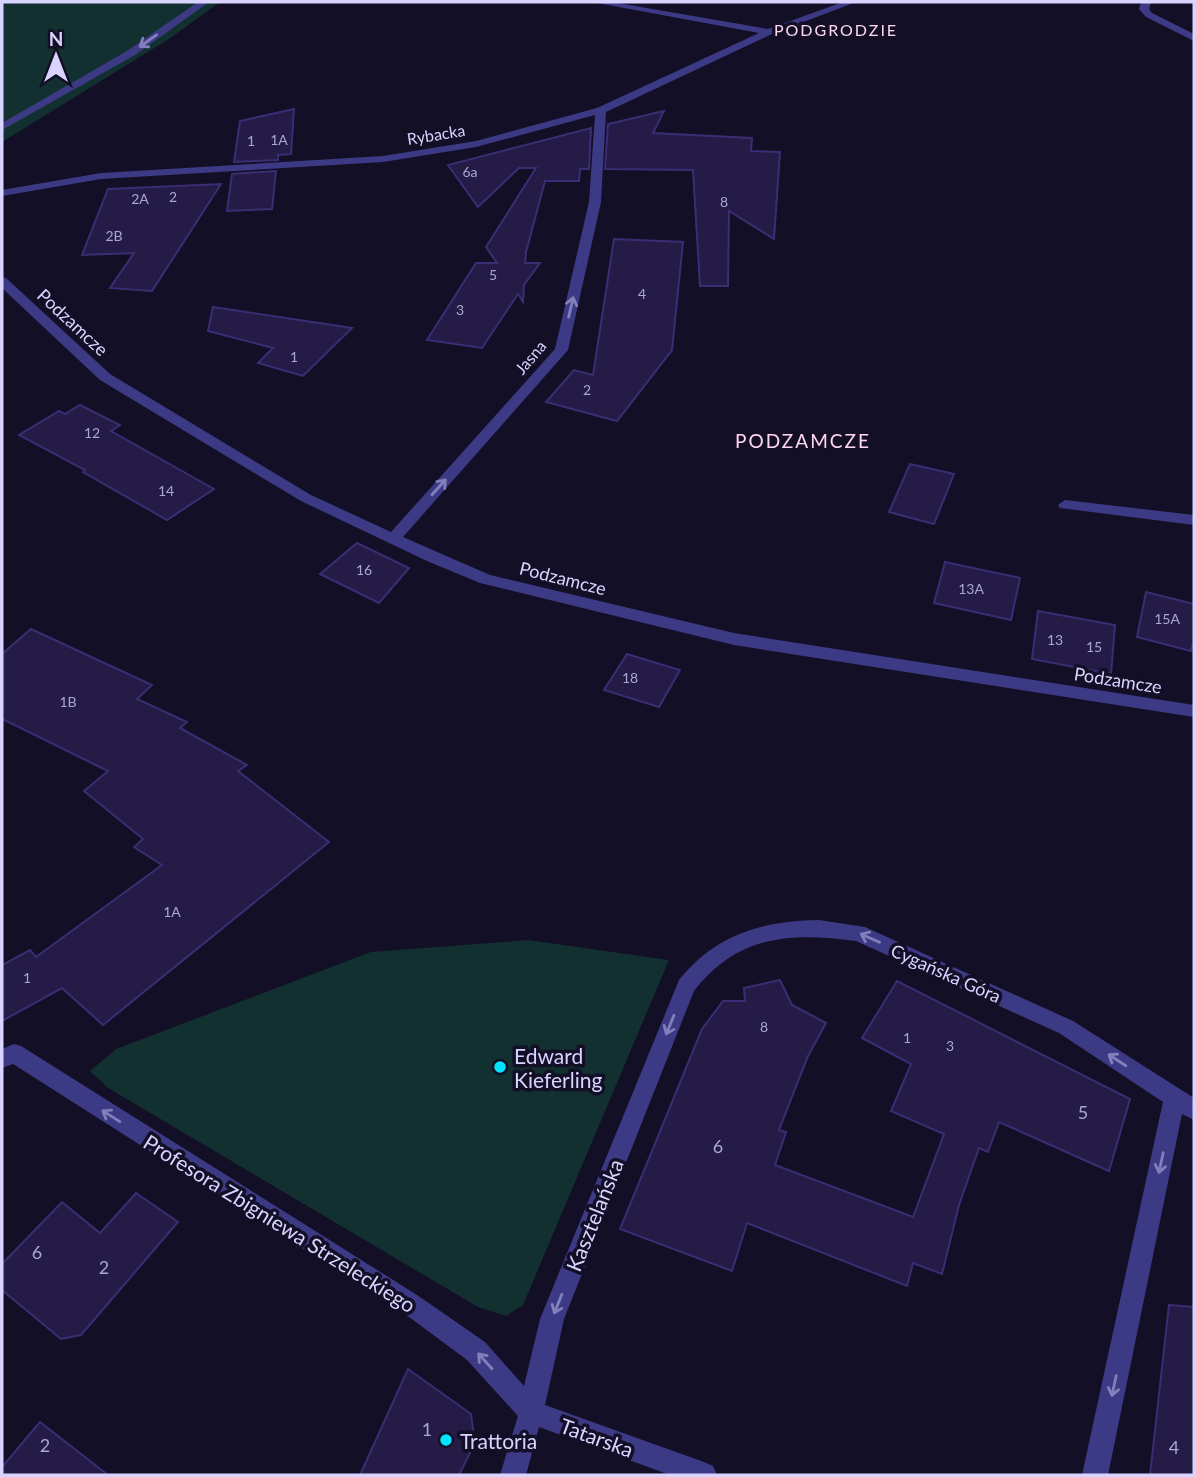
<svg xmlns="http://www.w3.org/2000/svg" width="1196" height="1477" font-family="Lato,sans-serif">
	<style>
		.green { fill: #12302f }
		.building { fill: #241b47; stroke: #3b2d73; stroke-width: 2 }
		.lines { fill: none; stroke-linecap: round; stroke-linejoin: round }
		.lane { fill: #3d3a85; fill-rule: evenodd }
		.street { fill: #3d3a85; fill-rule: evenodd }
		.oneway { stroke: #837fbc }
		.poi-dot { fill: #00e5ff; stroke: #130f26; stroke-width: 2.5 }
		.labels { text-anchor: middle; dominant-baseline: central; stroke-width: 7; stroke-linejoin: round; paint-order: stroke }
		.number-label { font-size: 14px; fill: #aca6d1 }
		.far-neighbourhood-label { font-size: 16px; letter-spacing: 2px; fill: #ffd6f0; stroke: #130f26 }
		.far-street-label { font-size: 16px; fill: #d9d4ff; stroke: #130f26 }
		.street-label { font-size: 18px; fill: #d9d4ff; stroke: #130f26 }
		.near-number-label { font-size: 18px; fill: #aca6d1 }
		.neighbourhood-label { font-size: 19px; letter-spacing: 2px; fill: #ffd6f0; stroke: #130f26 }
		.near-poi-label { font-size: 21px; fill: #d9d4ff; stroke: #130f26; text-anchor: start }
		.near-street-label { font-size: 21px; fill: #d9d4ff; stroke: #130f26 }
	</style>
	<rect width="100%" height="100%" fill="#130f26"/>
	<g class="green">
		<polygon points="2,2 220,2 169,39 2,142"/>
		<polygon points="528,940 669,960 523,1305 506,1316 478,1307 108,1088 90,1071 116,1049 371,952"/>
	</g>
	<g class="building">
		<polygon points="294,109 291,154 278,155 278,160 234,162 240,121"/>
		<polygon points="664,111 653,133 752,138 751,151 780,152 774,239 729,211 728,286 700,286 693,170 605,169 608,124"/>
		<polygon points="591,128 589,169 580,169 579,181 545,181 526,252 525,263 540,263 524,285 523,302 518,294 482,348 427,340 476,263 497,263 486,247 536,168 519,168 478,207 448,165"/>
		<polygon points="276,171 272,209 227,211 232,174"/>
		<polygon points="221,184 152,291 110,288 134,253 82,255 108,189"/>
		<polygon points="614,239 683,242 672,350 617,421 546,402 574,370 593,375"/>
		<polygon points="213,307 352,328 303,376 258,363 273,348 208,331"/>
		<polygon points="80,405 120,425 111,431 214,489 167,520 83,472 85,470 19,435 59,411 65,414"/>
		<polygon points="910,464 954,474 934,524 889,512"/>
		<polygon points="357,543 409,568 379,603 320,574"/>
		<polygon points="945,562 1020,578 1011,620 934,603"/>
		<polygon points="1146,592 1194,604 1194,647 1192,646 1191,651 1137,637"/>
		<polygon points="1038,611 1115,625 1111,674 1032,659"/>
		<polygon points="31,629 152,685 137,699 187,722 180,728 247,765 238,771 329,842 103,1025 62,988 2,1021 2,965 30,950 36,957 162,865 134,847 143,839 84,791 108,771 2,719 2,654"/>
		<polygon points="627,654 680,670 659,707 604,690"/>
		<polygon points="780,980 792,1005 826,1023 808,1056 779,1130 786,1132 775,1165 913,1217 944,1134 891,1111 911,1064 862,1038 897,981 1130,1099 1109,1171 999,1122 988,1152 979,1148 959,1205 942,1274 913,1263 907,1286 747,1223 732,1271 620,1229 702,1029 723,1001 745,1001 744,988"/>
		<polygon points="136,1193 178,1222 81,1335 61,1339 2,1290 2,1264 62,1202 100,1233"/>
		<polygon points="1169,1305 1194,1307 1194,1475 1150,1475"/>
		<polygon points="408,1369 471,1414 475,1443 459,1475 360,1475"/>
		<polygon points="40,1422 108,1475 2,1475 2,1467"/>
	</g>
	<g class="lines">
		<g class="lane">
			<polygon points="1141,2 1151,2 1149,9 1152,13 1194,34 1194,41 1146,17 1139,9"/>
			<polygon points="1065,500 1194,515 1194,525 1060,508 1058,505"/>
		</g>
		<g class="street">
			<polygon points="198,2 209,2 135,55 2,130 2,123 127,51"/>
			<polygon points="592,2 612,2 768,29 843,2 856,2 772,34 606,112 601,202 568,350 403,537 490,575 734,633 1194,705 1194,717 734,645 480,583 427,561 301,501 100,380 2,288 2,277 6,278 110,374 311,495 391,532 555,349 589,202 595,115 476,147 383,162 101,179 2,196 2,190 101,173 383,156 476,141 597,108 759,33"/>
			<path d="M819,920L865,927L1073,1021L1194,1098V1120L1182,1114L1108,1475H1082L1163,1102L1059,1033L856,941C790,932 738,935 694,991L564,1319L545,1405L704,1462L713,1466L717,1475H670L539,1427L526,1475H500L518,1416L467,1360L401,1311L13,1064L2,1068V1049L14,1044L21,1046L417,1295L485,1342L524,1386L540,1319L679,980C716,934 762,921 819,920Z"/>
		</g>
	</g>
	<defs><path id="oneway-shaft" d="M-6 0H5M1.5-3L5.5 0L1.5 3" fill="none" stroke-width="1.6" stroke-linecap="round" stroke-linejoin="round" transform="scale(1.75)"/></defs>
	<g class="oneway">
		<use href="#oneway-shaft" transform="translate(148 41) rotate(145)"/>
		<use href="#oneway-shaft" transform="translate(571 307) rotate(-77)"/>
		<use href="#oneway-shaft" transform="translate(439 487) rotate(-48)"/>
		<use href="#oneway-shaft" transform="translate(870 938) rotate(-156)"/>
		<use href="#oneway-shaft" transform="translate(670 1025) rotate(112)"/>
		<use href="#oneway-shaft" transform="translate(1117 1060) rotate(-147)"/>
		<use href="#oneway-shaft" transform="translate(111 1116) rotate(-148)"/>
		<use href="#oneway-shaft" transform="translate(1161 1163) rotate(102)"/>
		<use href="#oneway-shaft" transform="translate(558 1304) rotate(112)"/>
		<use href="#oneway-shaft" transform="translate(485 1361) rotate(-132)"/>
		<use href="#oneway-shaft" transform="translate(1114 1386) rotate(102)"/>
	</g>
	<g class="poi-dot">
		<circle cx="500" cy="1067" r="7"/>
		<circle cx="446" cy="1440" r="7"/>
	</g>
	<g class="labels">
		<g class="number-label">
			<text x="279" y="139">1A</text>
			<text x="251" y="140">1</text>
			<text x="470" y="171">6a</text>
			<text x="173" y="196">2</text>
			<text x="140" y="198">2A</text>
			<text x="724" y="201">8</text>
			<text x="114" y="235">2B</text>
			<text x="493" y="274">5</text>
			<text x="642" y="293">4</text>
			<text x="460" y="309">3</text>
			<text x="294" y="356">1</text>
			<text x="587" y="389">2</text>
			<text x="92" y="432">12</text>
			<text x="166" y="490">14</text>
			<text x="364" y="569">16</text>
			<text x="971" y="588">13A</text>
			<text x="1167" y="618">15A</text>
			<text x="1055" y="639">13</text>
			<text x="1094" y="646">15</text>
			<text x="630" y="677">18</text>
			<text x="68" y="701">1B</text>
			<text x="172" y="911">1A</text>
			<text x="27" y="977">1</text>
			<text x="764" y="1026">8</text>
			<text x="907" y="1037">1</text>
			<text x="950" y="1045">3</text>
		</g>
		<g class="far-neighbourhood-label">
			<text x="836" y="29">PODGRODZIE</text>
		</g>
		<g class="far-street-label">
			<text transform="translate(436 134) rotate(-9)">Rybacka</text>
			<text transform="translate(530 357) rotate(-50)">Jasna</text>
		</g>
		<g class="street-label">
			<text transform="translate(73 322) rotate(43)">Podzamcze</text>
			<text transform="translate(563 578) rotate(14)">Podzamcze</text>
			<text transform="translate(1118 680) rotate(9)">Podzamcze</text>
			<text transform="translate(946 973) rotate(24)">Cygańska Góra</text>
		</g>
		<g class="near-number-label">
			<text x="1083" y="1112">5</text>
			<text x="718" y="1146">6</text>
			<text x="37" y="1252">6</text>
			<text x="104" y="1267">2</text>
			<text x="427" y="1429">1</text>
			<text x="45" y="1445">2</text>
			<text x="1174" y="1447">4</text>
		</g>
		<g class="neighbourhood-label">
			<text x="803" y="440">PODZAMCZE</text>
		</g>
		<g class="near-poi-label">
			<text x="514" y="1055">Edward<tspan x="514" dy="24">Kieferling</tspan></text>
			<text x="460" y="1440">Trattoria</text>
		</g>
		<g class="near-street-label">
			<text transform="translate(594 1215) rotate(-68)">Kasztelańska</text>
			<text transform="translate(280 1223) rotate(32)">Profesora Zbigniewa Strzeleckiego</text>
			<text transform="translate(597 1437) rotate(20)">Tatarska</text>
		</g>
	</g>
	<rect width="1196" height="1477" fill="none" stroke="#d9d4ff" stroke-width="7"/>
	<g transform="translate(56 56)" stroke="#130f26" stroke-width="5" paint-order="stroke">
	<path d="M0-5L12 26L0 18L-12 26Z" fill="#d9d4ff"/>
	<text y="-10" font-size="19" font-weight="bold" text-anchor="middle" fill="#d9d4ff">N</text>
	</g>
</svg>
